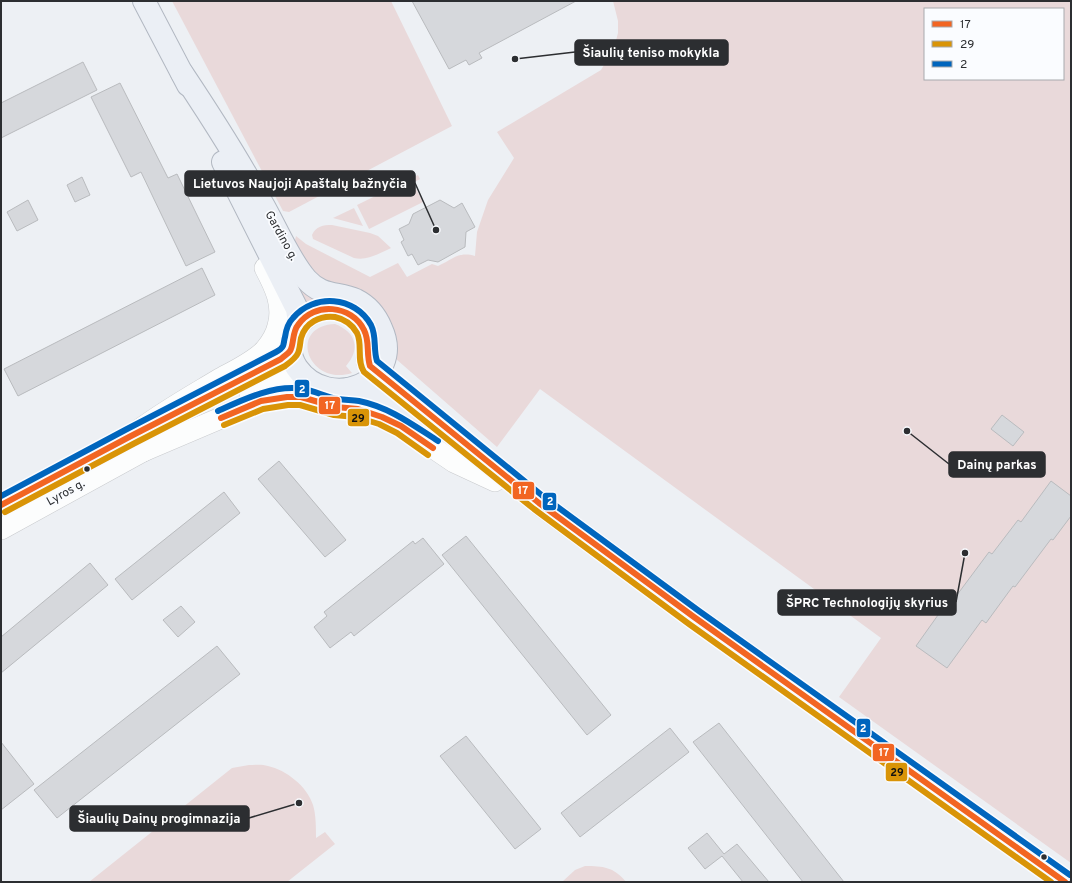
<svg xmlns="http://www.w3.org/2000/svg" width="1072" height="883" font-family="Overpass,sans-serif">
	<style>
		.green { fill: #e9d9da; fill-rule: evenodd }
		.building { fill: #d6d8dc; stroke: #b9bbbe }
		.lines { fill: none; stroke-linecap: round; stroke-linejoin: round }
		.minor-casing { stroke: #c8cacd; stroke-width: 22 }
		.major-casing { stroke: #b2b8c2; stroke-width: 24 }
		.minor { stroke: #fcfdfd; stroke-width: 21 }
		.major { stroke: #ebeff5; stroke-width: 22 }
		.bus-1-casing { stroke: #fafcff; stroke-width: 9 }
		.bus-2-casing { stroke: #fafcff; stroke-width: 9 }
		.bus-3-casing { stroke: #fafcff; stroke-width: 9 }
		.bus-1 { stroke: #f26522; stroke-width: 6 }
		.bus-2 { stroke: #d99407; stroke-width: 6 }
		.bus-3 { stroke: #0065bd; stroke-width: 6 }
		.bus-dot { fill: #2c2e31; stroke: #fafcff; stroke-width: 1.5 }
		.labels { text-anchor: middle; dominant-baseline: central; stroke-width: 3.5; stroke-linejoin: round; paint-order: stroke }
		.street-label { font-size: 12px; fill: #2c2e31; stroke: #fafcff }
		.leader { fill: none; stroke: #2c2e31; stroke-width: 1.5 }
		.callout-dot { fill: #2c2e31; stroke: #fafcff; stroke-width: 1.5 }
		.callout { fill: #2c2e31; stroke: #2c2e31; stroke-width: 1.5 }
		.callout-label { font-size: 13px; text-anchor: middle; font-weight: bold; fill: #fff }
		.line-badge { stroke: #fafcff; stroke-width: 1.5 }
		.badge-label { font-size: 11px; text-anchor: middle; font-weight: bold; fill: #fff }
		.pale-badge-label { font-size: 11px; text-anchor: middle; font-weight: bold; fill: #111 }
	</style>
	<rect width="100%" height="100%" fill="#edf0f4"/>
	<g class="green">
		<polygon points="172,1 391,1 452,126 289,212 283,211"/>
		<path d="M613,1H1071V863L839,697L881,638L540,389L497,447L396,359L393,350L324,281L317,279L294,244L296,236L306,244L370,277L398,263L407,277L432,264L438,266C452,260 458,251 475,256L477,232L488,200L514,158L497,132L601,70L614,48L618,33V21ZM925,9H1063V79H925Z"/>
		<polygon points="418,175 420,179 413,183 423,202 369,229 357,205"/>
		<polygon points="354,208 363,226 333,218"/>
		<path d="M332,225L370,233L378,236L391,248C378,254 367,261 354,258L313,239L312,235C316,226 323,225 332,225Z"/>
		<polygon points="284,262 317,300 309,303 304,307"/>
		<path d="M335,324C356,332 361,349 346,366L352,373C308,387 287,326 335,324Z"/>
		<path d="M249,765C255,765 262,764 268,766C286,770 307,786 313,805C316,815 316,827 316,838L325,832L335,844L287,882H89L232,768Z"/>
		<path d="M585,866C603,866 614,867 626,882H562L575,870Z"/>
	</g>
	<g class="building">
		<polygon points="412,1 576,1 479,53 482,58 469,65 466,60 449,69"/>
		<polygon points="83,62 97,90 1,138 1,103"/>
		<polygon points="120,83 168,178 177,174 215,252 186,266 141,172 131,177 91,97"/>
		<polygon points="82,177 90,195 75,202 67,185"/>
		<polygon points="28,200 38,220 17,231 7,212"/>
		<polygon points="440,200 454,208 462,203 475,227 466,232 465,247 438,262 428,260 418,265 412,254 408,256 401,242 404,240 399,229 409,224 413,214"/>
		<polygon points="202,268 215,295 18,396 4,369"/>
		<polygon points="1002,415 1024,432 1013,446 991,429"/>
		<polygon points="279,461 346,540 325,557 258,479"/>
		<polygon points="1051,481 1071,496 1071,516 1053,540 1051,539 1015,587 1013,586 986,623 982,620 947,668 916,646 948,601 951,603 989,552 992,554 1018,520 1021,522"/>
		<polygon points="224,492 240,513 132,600 115,579"/>
		<polygon points="466,536 611,715 587,735 442,555"/>
		<polygon points="423,538 444,564 354,636 351,632 330,648 314,627 327,616 324,612 413,541 415,544"/>
		<polygon points="90,563 108,585 1,673 1,637"/>
		<polygon points="181,606 195,622 178,637 163,620"/>
		<polygon points="217,646 240,674 57,818 34,790"/>
		<polygon points="719,723 844,882 803,882 693,742"/>
		<polygon points="670,728 689,752 580,837 561,813"/>
		<polygon points="466,736 541,829 515,849 440,756"/>
		<polygon points="1,742 34,784 1,810"/>
		<polygon points="707,833 724,854 737,844 769,882 743,882 722,856 705,869 688,848"/>
	</g>
	<g class="lines">
		<g class="minor-casing">
			<g id="minor">
				<polyline points="244,379 281,359 291,350"/>
				<polyline points="250,396 293,375 302,374"/>
				<path d="M131,436C159,414 188,398 218,380C232,372 254,362 265,350C270,344 276,335 278,326C284,305 275,287 265,268"/>
				<polyline points="143,451 261,401 287,397 301,397 315,402 336,407 358,409 382,417 401,426 454,462 495,481"/>
				<polyline points="1,505 143,430"/>
				<polyline points="1,529 154,445"/>
			</g>
		</g>
		<g class="major-casing">
			<g id="major">
				<polyline points="144,1 188,85"/>
				<path d="M182,73C210,115 238,158 262,203C276,227 288,258 306,279C322,297 337,292 356,300C368,306 376,316 381,328C406,382 329,413 297,368C273,333 320,291 353,316C362,323 369,335 369,347C368,354 366,360 370,366C372,368 375,370 377,372L539,503L694,617L1065,882"/>
				<polyline points="223,162 297,309 299,323"/>
				<polyline points="349,389 372,394 386,400 429,432"/>
			</g>
		</g>
		<use href="#minor" class="minor"/>
		<use href="#major" class="major"/>
		<g class="bus-1-casing">
			<g id="bus-1">
				<polyline points="221,418 261,401 287,397 301,397 336,407 358,409 382,417 401,426 433,448"/>
				<path d="M1,505L131,436L281,359C284,356 288,354 290,351C294,345 292,332 298,325C314,301 352,305 364,330C370,341 366,354 370,366L539,503L694,617L1065,882"/>
			</g>
		</g>
		<g class="bus-2-casing">
			<g id="bus-2">
				<polyline points="224,425 263,409 288,405 300,405 334,415 356,417 379,424 397,433 428,455"/>
				<path d="M5,512L135,443L285,366C289,363 296,358 298,353C300,349 300,343 301,338C305,323 320,315 335,317C344,319 352,324 357,333C363,345 356,360 364,372L534,509L689,624L1051,882"/>
			</g>
		</g>
		<g class="bus-3-casing">
			<g id="bus-3">
				<path d="M218,411C242,400 275,384 303,389C315,391 326,397 338,399C345,400 352,400 359,401C389,407 413,425 438,441"/>
				<path d="M1,496L127,429L276,352C278,351 282,348 283,346C284,344 284,340 285,337C286,330 288,323 293,318C314,293 355,296 371,325C377,337 373,349 377,361L544,497L699,611L1070,875"/>
			</g>
		</g>
		<use href="#bus-1" class="bus-1"/>
		<use href="#bus-2" class="bus-2"/>
		<use href="#bus-3" class="bus-3"/>
	</g>
	<g class="bus-dot">
		<circle cx="87" cy="469" r="3.5"/>
		<circle cx="1044" cy="857" r="3.5"/>
	</g>
	<g class="labels">
		<g class="street-label">
			<text transform="translate(281 236) rotate(61)">Gardino g.</text>
			<text transform="translate(66 493) rotate(-29)">Lyros g.</text>
		</g>
	</g>
	<path class="leader" d="M515 59L575 52M436 230L415 183M907 431L949 464M965 553L956 602M299 803L249 818"/>
	<g class="callout-dot">
		<circle cx="515" cy="59" r="4"/>
		<circle cx="436" cy="230" r="4"/>
		<circle cx="907" cy="431" r="4"/>
		<circle cx="965" cy="553" r="4"/>
		<circle cx="299" cy="803" r="4"/>
	</g>
	<g class="callout">
		<rect x="575" y="40" width="153" height="25" rx="4"/>
		<rect x="185" y="171" width="230" height="25" rx="4"/>
		<rect x="949" y="452" width="96" height="25" rx="4"/>
		<rect x="778" y="590" width="178" height="25" rx="4"/>
		<rect x="70" y="806" width="179" height="25" rx="4"/>
	</g>
	<g class="callout-label">
		<text x="651" y="57">Šiaulių teniso mokykla</text>
		<text x="300" y="188">Lietuvos Naujoji Apaštalų bažnyčia</text>
		<text x="997" y="469">Dainų parkas</text>
		<text x="867" y="607">ŠPRC Technologijų skyrius</text>
		<text x="159" y="823">Šiaulių Dainų progimnazija</text>
	</g>
	<g class="line-badge">
		<rect x="294" y="379" width="16" height="19" rx="4" fill="#0065bd"/>
		<rect x="318" y="396" width="23" height="19" rx="4" fill="#f26522"/>
		<rect x="347" y="408" width="23" height="19" rx="4" fill="#d99407"/>
		<rect x="512" y="481" width="23" height="19" rx="4" fill="#f26522"/>
		<rect x="542" y="492" width="15" height="19" rx="4" fill="#0065bd"/>
		<rect x="856" y="718" width="15" height="20" rx="4" fill="#0065bd"/>
		<rect x="872" y="743" width="23" height="19" rx="4" fill="#f26522"/>
		<rect x="885" y="762" width="23" height="20" rx="4" fill="#d99407"/>
	</g>
	<g class="badge-label">
		<text x="302" y="393">2</text>
		<text x="330" y="409">17</text>
		<text x="523" y="494">17</text>
		<text x="550" y="505">2</text>
		<text x="863" y="732">2</text>
		<text x="884" y="756">17</text>
	</g>
	<g class="pale-badge-label">
		<text x="358" y="422">29</text>
		<text x="897" y="776">29</text>
	</g>
	<rect width="1072" height="883" fill="none" stroke="#2c2e31" stroke-width="4"/>
	<rect x="924" y="8" width="140" height="72" fill="#fafcff" stroke="#a8aaad"/>
	<rect x="932" y="21" width="20" height="6" fill="#f26522" stroke="#a8aaad"/>
	<text x="960" y="28" font-size="12" fill="#2c2e31">17</text>
	<rect x="932" y="41" width="20" height="6" fill="#d99407" stroke="#a8aaad"/>
	<text x="960" y="48" font-size="12" fill="#2c2e31">29</text>
	<rect x="932" y="61" width="20" height="6" fill="#0065bd" stroke="#a8aaad"/>
	<text x="960" y="68" font-size="12" fill="#2c2e31">2</text>
</svg>
